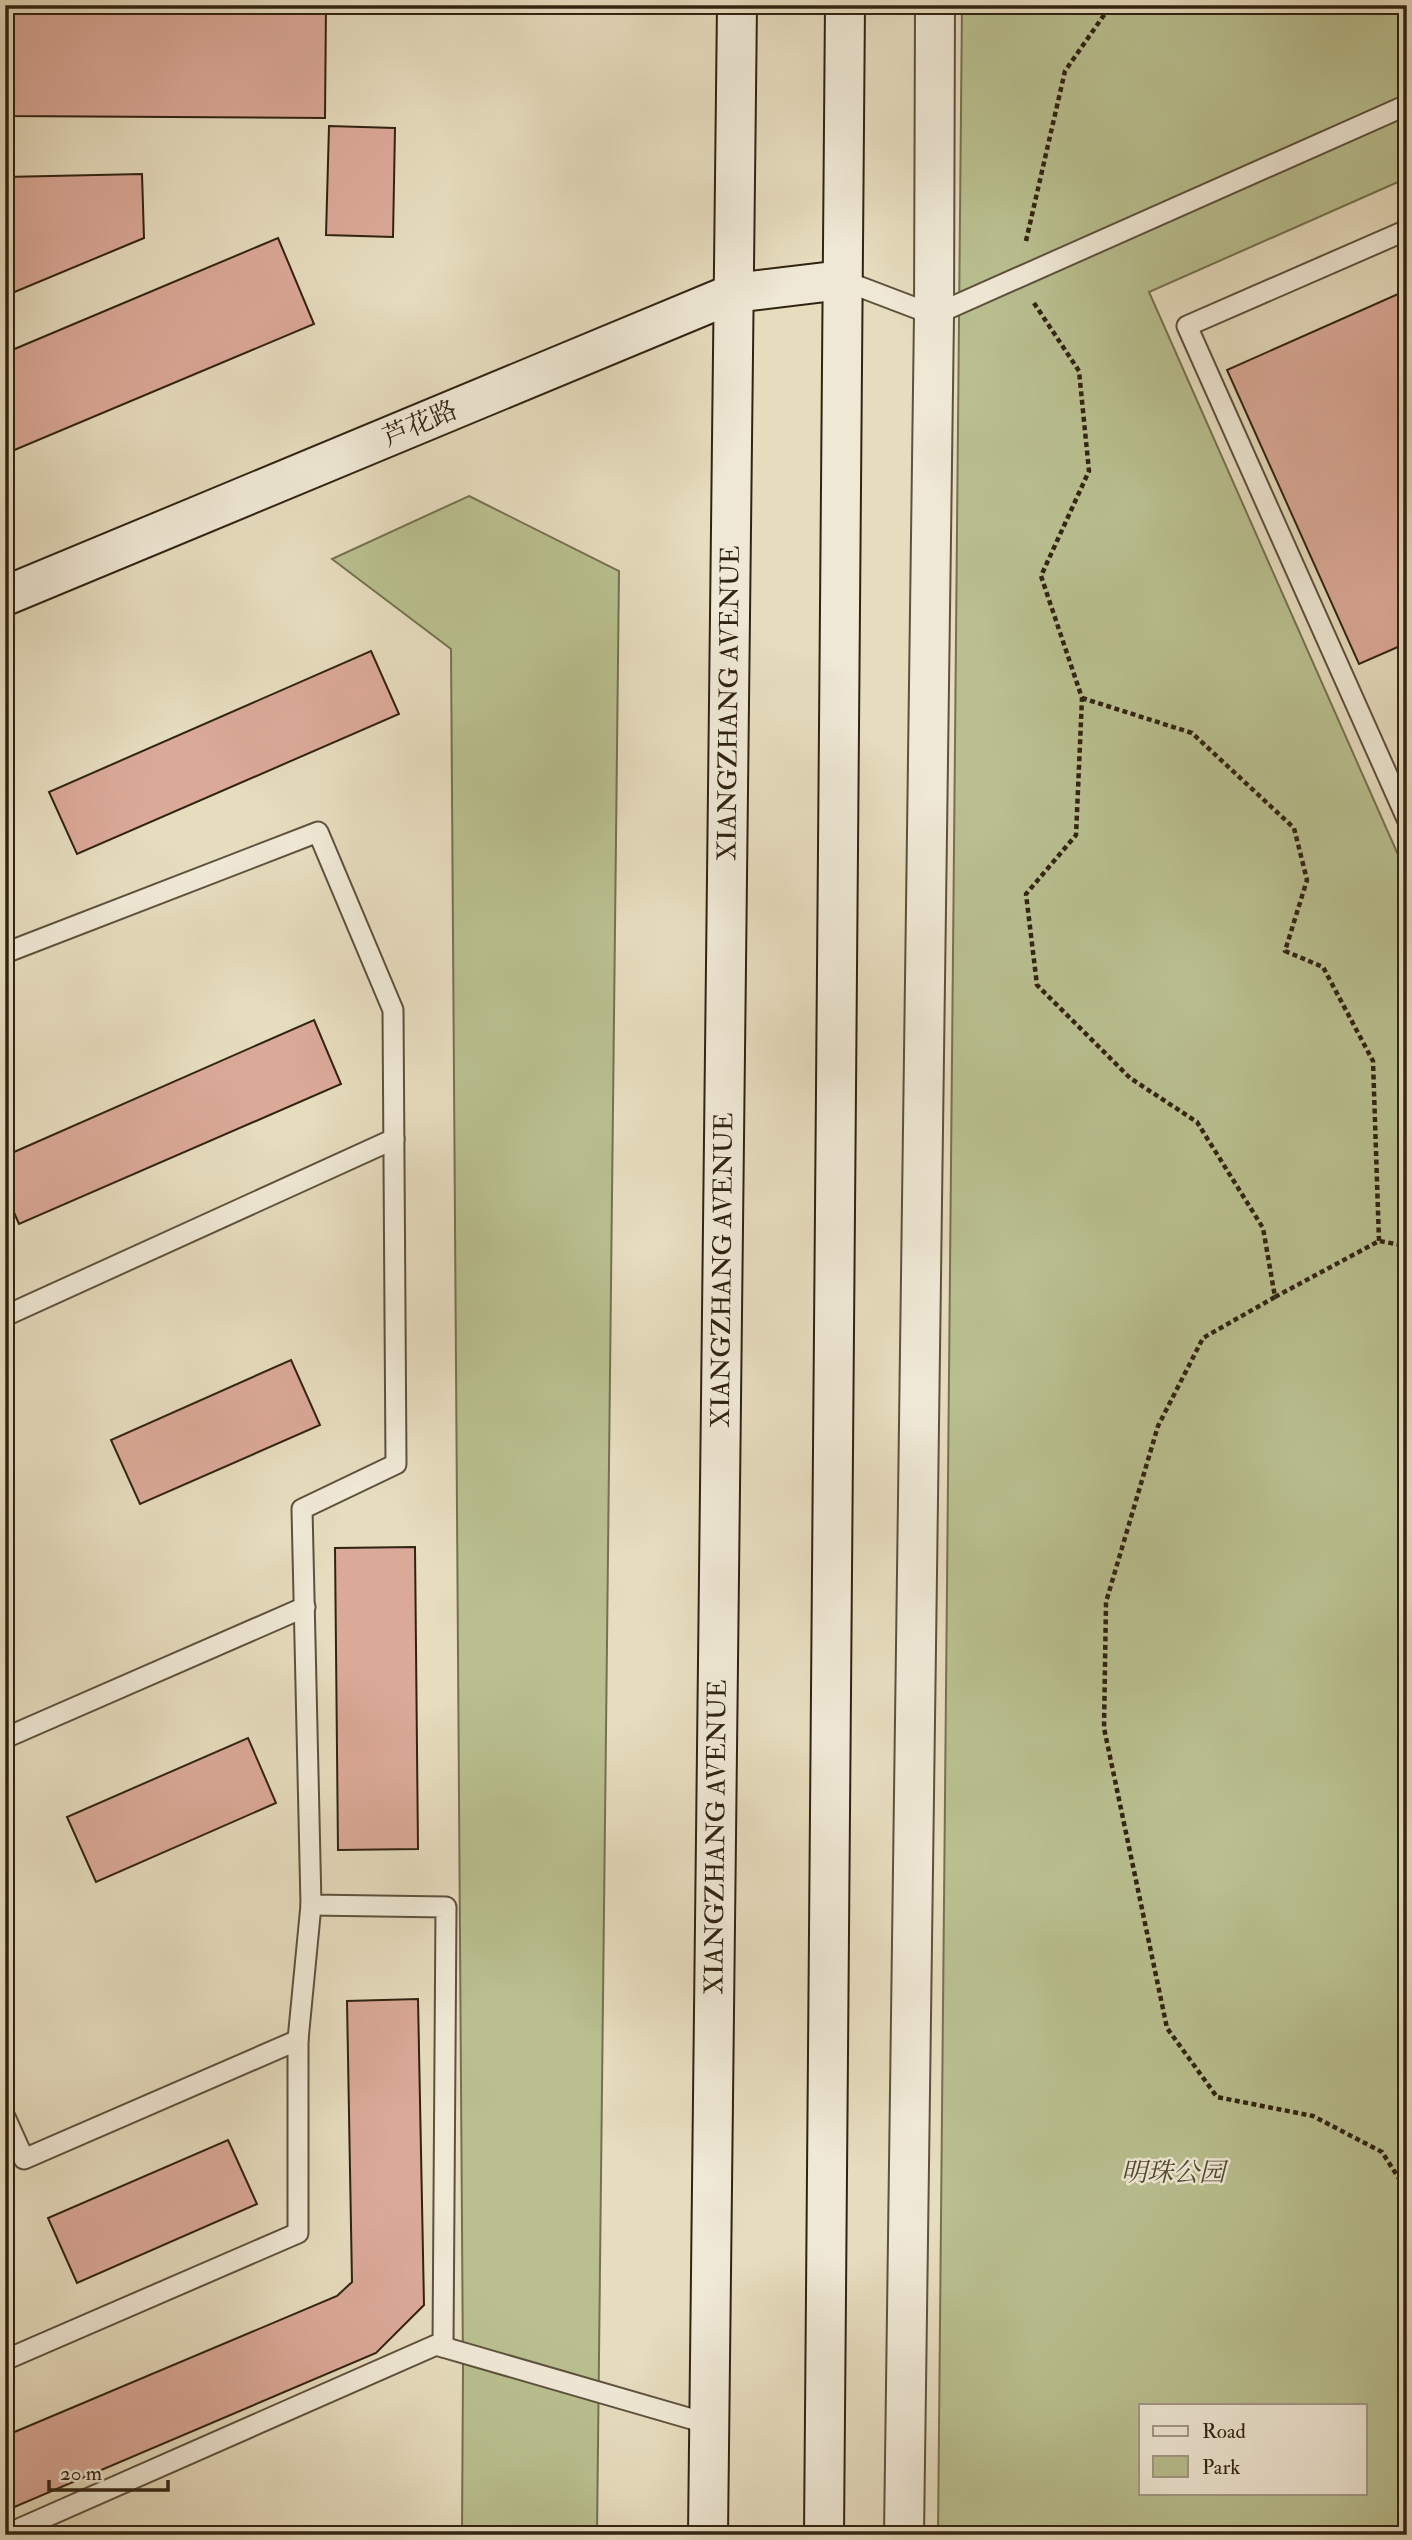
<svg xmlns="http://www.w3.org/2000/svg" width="1412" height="2540" font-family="'IM FELL Double Pica','Noto Serif SC',serif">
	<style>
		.green { fill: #b9bf8f; stroke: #757150; stroke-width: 2; fill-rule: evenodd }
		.building { fill: #dba998; stroke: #312312; stroke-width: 2 }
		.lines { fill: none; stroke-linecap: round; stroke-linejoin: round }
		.lane-casing { stroke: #5e513d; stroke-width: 23 }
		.street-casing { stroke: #5e513d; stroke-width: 42 }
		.secondary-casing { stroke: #312312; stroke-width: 42 }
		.path { stroke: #312312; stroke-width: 4.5; stroke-dasharray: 5 3.5; stroke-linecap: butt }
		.lane { stroke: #efe8d5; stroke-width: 19 }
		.street { stroke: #efe8d5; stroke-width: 38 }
		.secondary { stroke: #efe8d5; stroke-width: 38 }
		.labels { text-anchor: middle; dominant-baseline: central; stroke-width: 5; stroke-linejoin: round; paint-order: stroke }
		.street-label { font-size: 26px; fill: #312312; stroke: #efe8d5 }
		.park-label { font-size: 26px; font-style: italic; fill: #534a31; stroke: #efe8d5 }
	</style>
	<rect width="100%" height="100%" fill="#e6dcbe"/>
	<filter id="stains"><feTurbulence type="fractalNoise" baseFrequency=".00286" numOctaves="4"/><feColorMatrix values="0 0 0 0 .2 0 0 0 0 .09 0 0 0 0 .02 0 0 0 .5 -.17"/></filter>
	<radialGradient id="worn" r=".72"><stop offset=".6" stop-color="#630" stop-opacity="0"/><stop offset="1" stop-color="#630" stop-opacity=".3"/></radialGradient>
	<g class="green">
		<path d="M962,5H1407V178L1149,292L1407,875V2535H938ZM1141,2405H1365V2493H1141Z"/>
		<polygon points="469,496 619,571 597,2535 462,2535 463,2370 451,649 332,559"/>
	</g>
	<g class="building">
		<polygon points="5,5 326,5 325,118 5,116"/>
		<polygon points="329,126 395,128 393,237 326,235"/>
		<polygon points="142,174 144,238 5,296 5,177"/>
		<polygon points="278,238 314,324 5,454 5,353"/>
		<polygon points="1407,290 1407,643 1359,664 1227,370"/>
		<polygon points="371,651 399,714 77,854 49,792"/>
		<polygon points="314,1020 341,1084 19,1224 5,1192 5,1156"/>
		<polygon points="291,1360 320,1425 140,1504 111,1440"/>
		<polygon points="415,1547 418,1849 338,1850 335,1548"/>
		<polygon points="248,1738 276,1803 96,1882 67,1817"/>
		<polygon points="418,1999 424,2305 376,2353 5,2511 5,2436 337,2296 352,2282 347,2001"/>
		<polygon points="228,2140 257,2204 77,2283 48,2218"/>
	</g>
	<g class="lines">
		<g class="lane-casing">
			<g id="lane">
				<polyline points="1407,230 1187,326 1407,819"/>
				<polyline points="842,280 934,315 1407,105"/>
				<polyline points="5,953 318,832 393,1010 396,1464 302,1509 311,1905 446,1907 443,2347"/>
				<polyline points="5,1316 394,1139"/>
				<polyline points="5,1738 305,1607"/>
				<polyline points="298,2040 311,1905"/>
				<polyline points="5,2117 24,2159 298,2040 298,2233 5,2360"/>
				<polyline points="5,2535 436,2345 709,2424"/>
			</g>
		</g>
		<g class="street-casing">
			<polyline id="street" points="904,2535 934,315 935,5"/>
		</g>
		<g class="secondary-casing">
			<g id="secondary">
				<polyline points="5,596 734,293 842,280"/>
				<path id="s1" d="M708,2535L737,5"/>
				<polyline points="824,2535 845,5"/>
			</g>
		</g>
		<g class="path">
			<polyline points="1026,241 1065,71 1111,5"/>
			<polyline points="1034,303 1079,371 1089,471 1041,576 1082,698 1076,835 1026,894 1037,985 1130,1078 1197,1122 1263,1228 1275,1297 1203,1338 1158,1426 1106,1602 1104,1728 1167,2028 1217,2097 1313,2116 1382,2152 1407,2191"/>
			<polyline points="1082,698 1192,733 1294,828 1307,880 1285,951 1323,967 1373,1061 1379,1241"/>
			<polyline points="1275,1297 1379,1241 1407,1246"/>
		</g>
		<use href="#lane" class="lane"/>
		<use href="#street" class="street"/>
		<use href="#secondary" class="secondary"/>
	</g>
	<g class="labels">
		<g class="street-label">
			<text transform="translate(420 424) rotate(-23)">芦花路</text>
			<text stroke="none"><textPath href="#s1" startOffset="1832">XIANGZHANG AVENUE</textPath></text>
			<text stroke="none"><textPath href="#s1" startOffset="1265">XIANGZHANG AVENUE</textPath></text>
			<text stroke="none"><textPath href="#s1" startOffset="698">XIANGZHANG AVENUE</textPath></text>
		</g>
		<g class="park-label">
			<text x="1173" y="2173">明珠公园</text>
		</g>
	</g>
	<rect width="1412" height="2540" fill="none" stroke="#e6dcbe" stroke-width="28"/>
	<rect x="7" y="7" width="1398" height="2526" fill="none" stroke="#312312" stroke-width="3.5"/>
	<rect x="14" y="14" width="1384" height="2512" fill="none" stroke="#312312" stroke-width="2"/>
	<rect x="1139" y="2404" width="228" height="91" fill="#efe8d5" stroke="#a39987" stroke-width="2"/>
	<rect x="1153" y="2426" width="35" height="10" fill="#efe8d5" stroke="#a39987" stroke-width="2"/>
	<text x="1202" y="2438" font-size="21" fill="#312312">Road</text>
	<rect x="1153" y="2456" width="35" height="21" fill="#b9bf8f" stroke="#a39987" stroke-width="2"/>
	<text x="1202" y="2474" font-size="21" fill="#312312">Park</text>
	<path d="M49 2480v10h119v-10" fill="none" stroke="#312312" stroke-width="3.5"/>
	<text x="60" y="2480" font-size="21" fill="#312312" stroke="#efe8d5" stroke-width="5" paint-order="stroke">20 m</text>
	<rect width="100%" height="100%" filter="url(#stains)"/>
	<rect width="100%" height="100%" fill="url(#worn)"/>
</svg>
